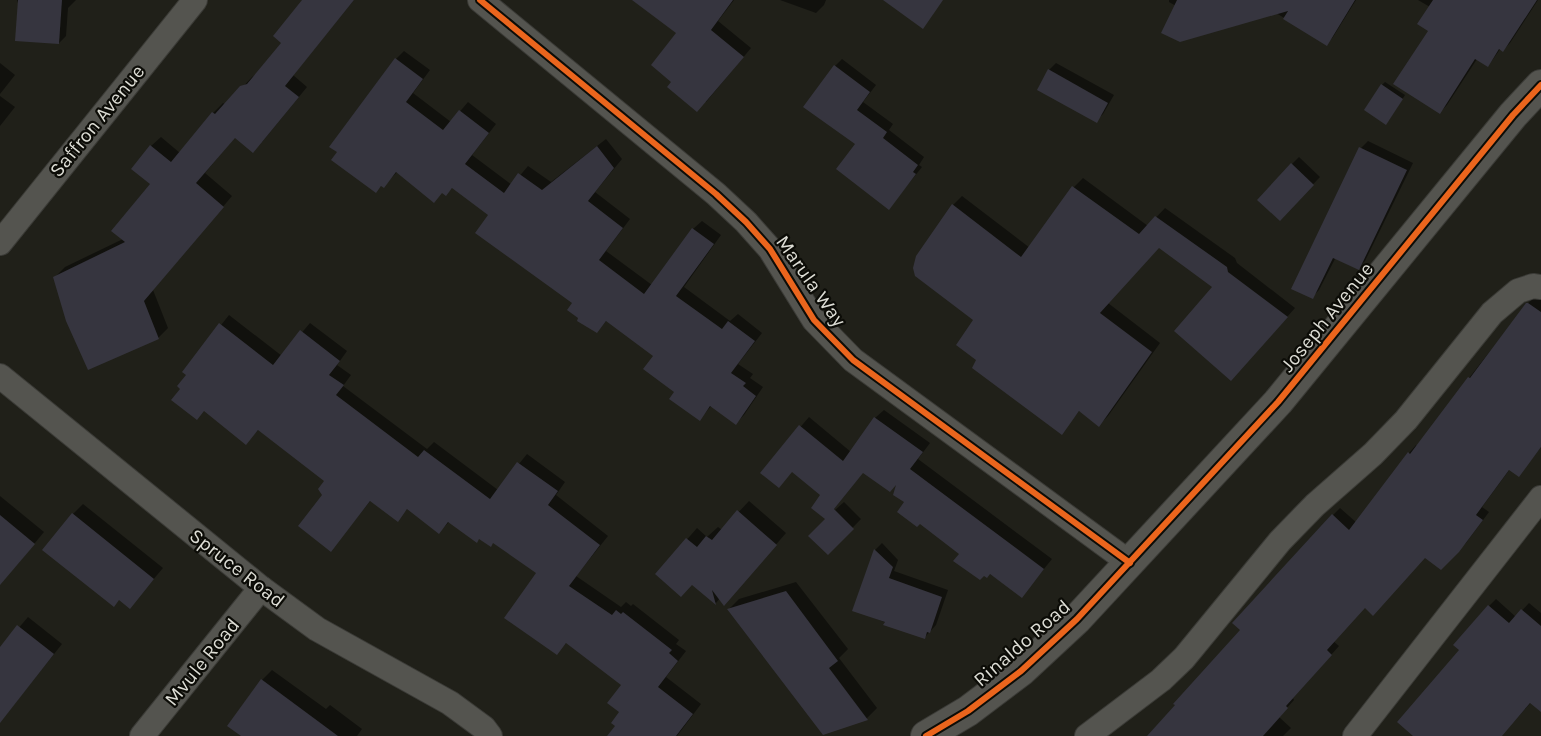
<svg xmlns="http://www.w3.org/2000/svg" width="1541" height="736" font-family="Karla,sans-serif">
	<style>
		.shadow { fill: #0007 }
		.building { fill: #36353f }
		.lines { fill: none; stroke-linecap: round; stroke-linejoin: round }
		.minor-casing { stroke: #3b3b37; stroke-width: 26 }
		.tertiary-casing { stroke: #3b3b37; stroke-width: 32 }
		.minor { stroke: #54544f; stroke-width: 24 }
		.tertiary { stroke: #54544f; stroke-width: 30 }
		.cycleway-casing { stroke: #0c0c07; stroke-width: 10 }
		.cycleway { stroke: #eb651d; stroke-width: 6 }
		.labels { text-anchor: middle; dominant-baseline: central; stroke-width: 4.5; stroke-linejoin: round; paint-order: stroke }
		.street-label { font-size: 20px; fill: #ddddd5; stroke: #0c0c07 }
	</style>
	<rect width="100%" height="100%" fill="#202019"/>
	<g class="shadow">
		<polygon points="17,0 76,0 68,8 66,36 59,43 30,41"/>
		<polygon points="304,0 354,0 293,75 307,87 262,142 235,137 205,173 232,196 153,290 168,328 158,338 55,277 65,267 123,239 152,184 151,146 161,137 180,153 213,113 223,103 226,105 252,77 256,75 283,43"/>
		<polygon points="636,0 734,0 718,21 751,48 706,102 673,82 679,33"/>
		<polygon points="780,0 826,0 824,5 816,13"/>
		<polygon points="1169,0 1356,0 1333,37 1327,44 1276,13 1176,6 1169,2"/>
		<polygon points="1418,0 1538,0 1510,43 1503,50 1501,48 1488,66 1477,59 1447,105 1440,112 1430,30 1430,7"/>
		<polygon points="404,51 430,70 413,93 451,122 468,102 496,124 472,155 512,185 528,166 551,182 606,139 622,159 595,192 630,219 606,251 652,285 693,229 702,221 721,235 684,287 730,321 738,314 762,333 738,364 753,374 750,378 763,387 744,415 736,423 712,405 700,419 676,392 655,356 607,320 597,332 574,303 490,215 453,187 446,194 397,172 384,186 382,185 376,191 396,59"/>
		<polygon points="842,59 876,85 863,102 893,124 889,130 924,157 919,165 922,167 889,208 835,66"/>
		<polygon points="0,63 15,75 0,94"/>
		<polygon points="1056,63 1114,95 1103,114 1096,121 1049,70"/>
		<polygon points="1385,82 1405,95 1389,120 1382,85"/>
		<polygon points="0,96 15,107 0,126"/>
		<polygon points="1368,141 1413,163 1365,261 1358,268 1336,257 1319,290 1312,297 1361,148"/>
		<polygon points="1299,157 1320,177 1280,219 1292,164"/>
		<polygon points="1083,178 1148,226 1165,208 1235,258 1237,263 1295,308 1240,370 1214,287 1160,246 1108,303 1160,343 1108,416 1099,425 1080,410 1061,433 978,360 975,319 917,256 953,205 962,196 1030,248 1074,187"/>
		<polygon points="1536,296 1541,300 1541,447 1519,475 1510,469 1482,507 1489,512 1466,543 1441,568 1425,557 1365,606 1333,641 1339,646 1293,698 1294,700 1279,717 1291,728 1283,736 1148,736 1242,630 1333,515 1340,508 1357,523 1409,453 1416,445 1417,446 1469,378 1527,304"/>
		<polygon points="229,315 282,356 310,323 347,351 337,365 351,375 343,386 427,449 434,442 498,490 527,454 565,482 556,495 608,536 576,576 621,607 626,602 631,606 633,604 679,640 676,644 686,651 666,677 701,704 677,736 614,736 621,712 623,685 567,642 557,653 538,573 494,542 450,521 439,532 408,508 397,520 371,500 331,550 324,495 326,481 259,429 246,443 182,389 188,375 184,372"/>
		<polygon points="884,410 930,443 918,459 1052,559 1022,596 961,554 906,502 900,480 864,471 834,509 835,510 844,502 861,519 828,553 827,519 822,494 793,471 762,472 809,417 851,452 875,418"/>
		<polygon points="0,496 44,532 15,567 0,573"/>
		<polygon points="749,501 786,533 734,593 720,598 716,603 693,583 657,574 697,528 707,537 718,527 722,530"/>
		<polygon points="83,504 163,568 130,607 73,514"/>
		<polygon points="882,543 898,560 894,571 948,590 936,625 924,638 854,610 875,550"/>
		<polygon points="796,582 848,649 839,658 877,708 867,718 824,733 729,609 739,599"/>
		<polygon points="1496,599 1516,617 1529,603 1541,613 1541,691 1501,736 1415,736 1461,650 1489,606"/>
		<polygon points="28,617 62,644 0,722 0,650"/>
		<polygon points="272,670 326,709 330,705 362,729 357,736 244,736 262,680"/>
	</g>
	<g class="building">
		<polygon points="18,0 62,0 59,44 15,41"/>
		<polygon points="302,0 354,0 285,86 299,97 253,153 235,138 196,183 224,207 144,301 159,339 88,370 66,321 53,277 125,242 111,231 150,184 131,169 150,145 171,162 212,112 215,114 240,86 247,84 281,43 273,36"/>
		<polygon points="632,0 733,0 711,30 744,57 697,112 667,87 671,82 651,65 676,33"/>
		<polygon points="883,0 943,0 923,29"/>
		<polygon points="1177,0 1355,0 1327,46 1283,19 1288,11 1180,42 1161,33"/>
		<polygon points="1433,0 1537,0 1503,52 1499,49 1488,67 1475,59 1440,114 1393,84 1428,31 1417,24"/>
		<polygon points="395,58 423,79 406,102 443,130 459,110 489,133 465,164 504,193 518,173 542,190 597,146 614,168 588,201 623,228 599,260 644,294 692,228 714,244 676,296 722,329 728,321 755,341 731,373 746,383 743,386 756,396 736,425 710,406 700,421 669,399 674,392 643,369 653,356 606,321 597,333 577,321 578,318 567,310 572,303 475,233 488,215 452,188 446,196 442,193 434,203 396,172 384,188 381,186 376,193 331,160 337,152 329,147"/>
		<polygon points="834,65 870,92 857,110 887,132 883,138 918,165 913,172 916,174 889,210 836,169 855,144 803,107"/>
		<polygon points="1048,69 1108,103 1097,123 1037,90"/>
		<polygon points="1381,84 1403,99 1386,125 1364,110"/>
		<polygon points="1359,147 1407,170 1359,270 1333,258 1313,299 1291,289"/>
		<polygon points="1291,163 1314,185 1280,221 1257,200"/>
		<polygon points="1072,186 1139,234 1155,216 1227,267 1228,272 1288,317 1231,381 1174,331 1212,287 1159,248 1100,313 1152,352 1099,427 1079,411 1062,435 972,368 976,360 956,345 973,320 915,276 913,268 916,256 952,204 1021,257"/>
		<polygon points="1526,303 1528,303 1541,312 1541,447 1519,477 1509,470 1476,515 1483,520 1459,552 1441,570 1425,558 1373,616 1365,608 1327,650 1332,655 1286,706 1288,708 1263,736 1147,736 1175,705 1173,704 1240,630 1232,623 1332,514 1349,530 1408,452 1410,454 1468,377 1470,378"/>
		<polygon points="219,323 273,365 300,330 340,361 329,375 344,385 336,395 418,457 424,450 490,499 517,462 558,491 548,505 600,545 569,586 612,615 616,610 621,614 623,612 672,650 669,653 678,661 658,687 693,714 676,736 607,736 615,726 611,723 619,712 607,703 621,685 566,643 557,655 504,618 536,573 493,543 491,547 479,539 477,543 448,522 439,534 407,509 398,522 370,501 331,552 298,526 322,495 318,489 324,481 258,430 246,445 204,411 197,420 171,400 180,389 177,386 186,375 182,372"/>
		<polygon points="874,417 923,452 910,469 1044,569 1022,598 990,574 987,578 984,576 980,580 953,561 959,554 920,524 917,527 897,512 904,502 893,495 896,485 890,492 863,473 830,514 834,509 854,529 828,555 808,536 825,519 811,508 820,495 792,472 779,488 760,473 799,425 843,461"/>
		<polygon points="737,510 777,545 724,606 712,590 716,605 692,585 681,597 655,574 686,538 697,547 706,536 712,540"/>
		<polygon points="72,513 154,579 130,609 119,600 114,607 42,550"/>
		<polygon points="0,515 35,544 0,585"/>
		<polygon points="874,549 893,567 889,578 942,597 930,633 927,632 925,639 883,625 885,622 852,611"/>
		<polygon points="786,591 838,661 829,668 868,720 823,735 727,609"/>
		<polygon points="1488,605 1509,623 1521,609 1541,626 1541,712 1530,703 1502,736 1413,736 1397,722 1459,650 1453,645"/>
		<polygon points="17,625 54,654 0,723 0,647"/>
		<polygon points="261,679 338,736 241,736 227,726"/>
	</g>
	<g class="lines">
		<g class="minor-casing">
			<g id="minor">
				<polyline points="480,0 716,194 746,222 770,249 814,320 853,360 1130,563"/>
				<polyline points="0,243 195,0"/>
				<polyline points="0,376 261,588 317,629 450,703 484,728 490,736"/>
				<polyline points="142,736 261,588"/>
				<polyline points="1087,736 1161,680 1184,658 1280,541 1315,505 1373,454 1406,420 1492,313 1518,291 1533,286 1541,287"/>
				<polyline points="1355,736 1541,498"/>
			</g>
		</g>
		<g class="tertiary-casing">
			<polyline id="tertiary" points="926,736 968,711 1021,671 1077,619 1278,402 1513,115 1541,85"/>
		</g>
		<use href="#minor" class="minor"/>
		<use href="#tertiary" class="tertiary"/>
		<g class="cycleway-casing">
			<g id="cycleway">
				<polyline points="480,0 716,194 746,222 770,249 814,320 853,360 1130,563"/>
				<polyline points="926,736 968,711 1021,671 1077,619 1278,402 1513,115 1541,85"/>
			</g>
		</g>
		<use href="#cycleway" class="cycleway"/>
	</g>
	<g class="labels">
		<g class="street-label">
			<text transform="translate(97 121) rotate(-51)">Saffron Avenue</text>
			<text transform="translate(811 281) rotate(55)">Marula Way</text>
			<text transform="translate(1327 317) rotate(-51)">Joseph Avenue</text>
			<text transform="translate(237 568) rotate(38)">Spruce Road</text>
			<text transform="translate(1022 643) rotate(-41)">Rinaldo Road</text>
			<text transform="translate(202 662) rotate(-51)">Mvule Road</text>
		</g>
	</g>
</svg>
